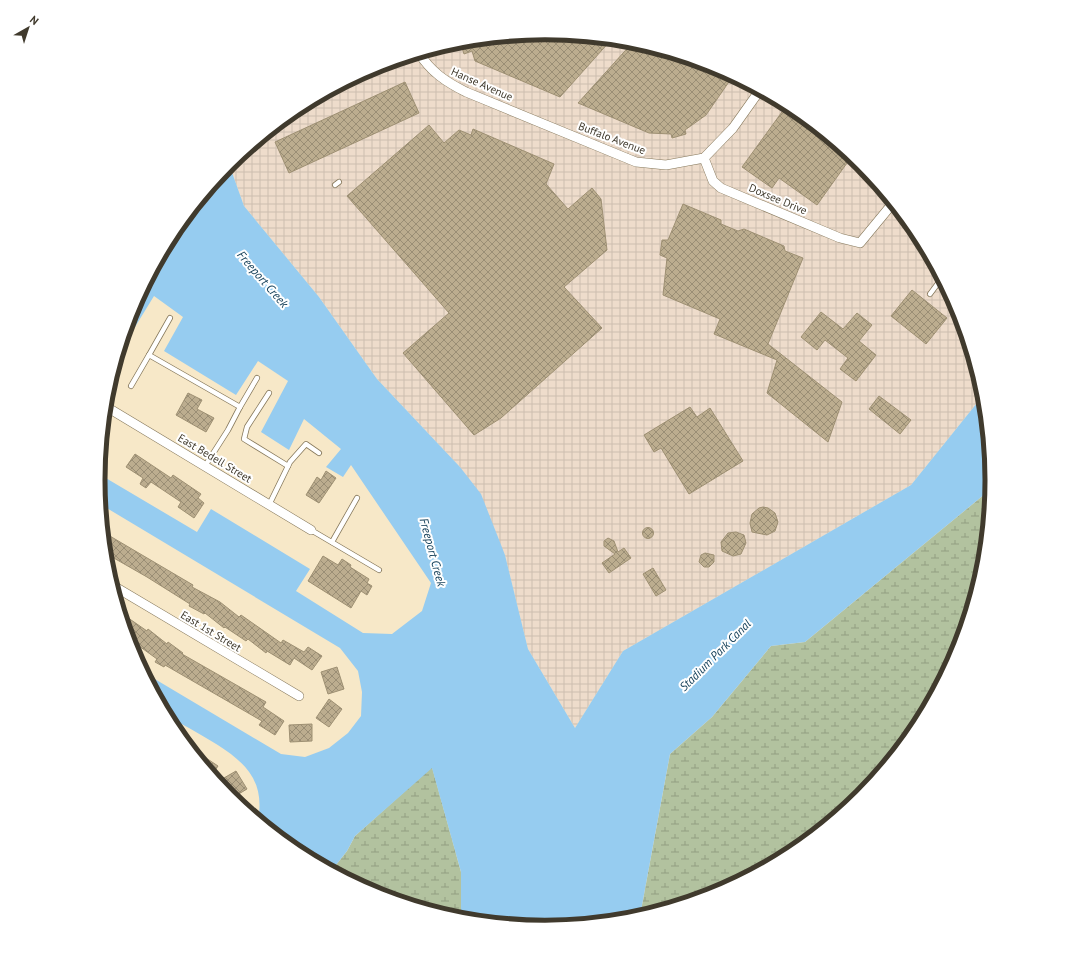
<svg xmlns="http://www.w3.org/2000/svg" width="1090" height="960" font-family="'PT Sans',sans-serif">
	<style>
		.industrial { fill: url(#industrial-grid) }
		.wetland { fill: url(#wetland-marsh) }
		.water { fill: #96ccf0 }
		.building { fill: url(#building-cross-hatch); stroke: #9e9073 }
		.lines { fill: none; stroke-linecap: round; stroke-linejoin: round }
		.lane-casing { stroke: #86785b; stroke-width: 6 }
		.street-casing { stroke: #86785b; stroke-width: 10 }
		.lane { stroke: #fff; stroke-width: 4.5 }
		.street { stroke: #fff; stroke-width: 9 }
		.labels { text-anchor: middle; dominant-baseline: central; stroke-width: 4; stroke-linejoin: round; paint-order: stroke }
		.street-label { font-size: 11px; fill: #403a2d; stroke: #fff }
		.water-label { font-size: 12px; font-style: italic; fill: #18435c; stroke: #fff }
		.rim { fill: none; stroke: #403a2d; stroke-width: 5 }
	</style>
	<defs>
		<pattern id="industrial-grid" width="8" height="8" patternUnits="userSpaceOnUse"><rect width="8" height="8" fill="#eedccb"/><path d="M0 4h8M4 0v8" fill="none" stroke="#cdbeaf"/></pattern>
		<pattern id="wetland-marsh" width="20" height="14" patternUnits="userSpaceOnUse"><rect width="20" height="14" fill="#b2c29f"/><path d="M1 5h8M5 5V1M11 12h8M15 12V8" fill="none" stroke="#929f82"/></pattern>
		<pattern id="building-cross-hatch" width="8" height="8" patternUnits="userSpaceOnUse"><rect width="8" height="8" fill="#bcad8f"/><path d="M0 0l8 8M0 8l8-8" fill="none" stroke="#9a8e75"/></pattern>
	</defs>
	<rect width="100%" height="100%" fill="#f7e8c8"/>
	<polygon class="industrial" points="545,33 632,42 716,67 794,108 861,164 917,232 958,309 975,364 977,403 911,485 623,651 575,728 528,649 505,555 460,467 377,379 319,297 244,206 229,164 297,108 374,67 458,42"/>
	<g class="wetland">
		<polygon points="991,489 983,567 958,651 917,729 861,796 793,852 716,893 640,916 670,754 712,717 771,646 805,642"/>
		<polygon points="432,767 461,872 461,919 374,893 332,870 347,851 355,836"/>
	</g>
	<path class="water" d="M229,164L244,206L319,297L377,379L460,467L481,494L505,555L528,649L575,728L623,651L911,485L977,403L975,364L983,393L992,480L991,489L805,642L771,646L712,717L670,754L640,916L632,918L545,927L461,919V872L432,768L355,836L347,851L332,870L296,852L258,820C268,768 227,751 189,728C182,724 170,719 165,713C157,703 150,684 143,672L281,754L305,757L329,748L348,733L361,716L362,692L358,671L340,648L100,504L99,474L197,532L211,509L310,569L296,591L363,633L392,634L422,611L431,583L351,465L343,477L326,467L341,449L304,419L289,450L261,432L288,381L258,361L236,395L164,351L183,317L154,296L135,327L128,323L132,309L173,231Z"/>
	<g class="building">
		<polygon points="545,33 611,40 560,97 475,61 472,51 464,54 460,41"/>
		<polygon points="633,42 716,67 733,76 706,115 685,130 686,134 672,138 671,134 649,133 578,103"/>
		<polygon points="405,82 419,113 289,173 275,142"/>
		<polygon points="787,105 852,156 817,205 779,178 772,188 742,167"/>
		<polygon points="429,125 444,143 459,130 471,135 473,129 554,164 546,184 568,209 592,188 601,199 607,250 564,287 602,328 501,418 474,435 403,353 449,313 347,196"/>
		<polygon points="683,204 721,220 721,224 738,231 744,229 784,246 785,251 803,258 768,344 842,402 828,442 767,393 777,360 714,334 720,319 663,295 667,258 660,255 662,240 668,240"/>
		<polygon points="912,290 947,318 926,344 891,316"/>
		<polygon points="821,312 843,329 857,313 872,325 859,341 876,355 856,381 840,369 848,358 825,340 817,350 801,337"/>
		<polygon points="188,393 202,400 197,409 214,418 206,432 176,415"/>
		<polygon points="879,396 911,420 900,434 869,409"/>
		<polygon points="690,407 697,417 710,408 743,461 689,494 661,448 654,452 644,435"/>
		<polygon points="135,454 171,478 173,475 201,494 198,498 204,503 194,518 178,507 181,502 151,482 146,488 140,484 143,478 126,467"/>
		<polygon points="326,471 336,478 319,503 306,495 317,477 321,480"/>
		<polygon points="763,507 768,508 775,513 778,522 775,531 767,535 752,532 750,523 752,514 759,508"/>
		<circle cx="648" cy="533" r="5.5"/>
		<polygon points="103,532 193,585 192,587 220,602 239,617 241,615 281,643 283,640 304,652 308,647 322,656 312,670 294,658 290,665 267,651 266,653 248,639 246,641 225,627 224,628 205,613 204,614 189,606 190,604 147,577 105,553"/>
		<polygon points="736,532 744,535 746,543 741,554 733,556 722,551 721,542 728,533"/>
		<polygon points="608,538 614,541 618,552 624,548 631,558 609,573 602,563 615,554 604,546 604,541"/>
		<polygon points="705,553 714,555 714,562 709,567 704,567 699,562 701,555"/>
		<polygon points="323,556 338,565 342,559 351,565 350,567 369,579 367,583 372,586 367,595 361,591 351,608 308,581"/>
		<polygon points="653,568 666,590 656,596 643,574"/>
		<polygon points="121,613 147,631 148,629 167,644 168,642 183,653 182,654 266,702 263,707 284,721 275,735 259,725 262,721 165,665 164,667 155,662 157,659 128,638"/>
		<polygon points="337,667 344,689 328,694 321,672"/>
		<polygon points="329,699 342,709 329,727 316,718"/>
		<polygon points="312,724 312,741 290,742 289,725"/>
		<polygon points="194,750 218,766 212,775 193,752"/>
		<polygon points="236,771 247,789 232,798 217,782"/>
	</g>
	<g class="lines">
		<g class="lane-casing">
			<g id="lane">
				<polyline points="335,185 339,182"/>
				<polyline points="930,294 942,278"/>
				<polyline points="170,318 149,355 240,407 228,430 205,466"/>
				<polyline points="131,386 149,355"/>
				<polyline points="269,393 247,427 244,439 288,466"/>
				<polyline points="240,407 257,378"/>
				<polyline points="269,505 290,462 306,444 319,453"/>
				<polyline points="311,530 379,570"/>
				<polyline points="332,542 357,498"/>
			</g>
		</g>
		<g class="street-casing">
			<g id="street">
				<path d="M419,53C431,72 446,82 466,92L636,162L666,165L704,158L733,128L760,90"/>
				<polyline points="704,158 713,181 721,188 840,238 860,243 893,203"/>
				<polyline points="105,406 311,530"/>
				<polyline points="112,585 299,696"/>
			</g>
		</g>
		<use href="#lane" class="lane"/>
		<use href="#street" class="street"/>
	</g>
	<g class="labels">
		<g class="street-label">
			<text transform="translate(482 84) rotate(24)">Hanse Avenue</text>
			<text transform="translate(612 138) rotate(21)">Buffalo Avenue</text>
			<text transform="translate(778 199) rotate(23)">Doxsee Drive</text>
			<text transform="translate(215 458) rotate(31)">East Bedell Street</text>
			<text transform="translate(211 631) rotate(31)">East 1st Street</text>
		</g>
		<g class="water-label">
			<text transform="translate(263 279) rotate(49)">Freeport Creek</text>
			<text transform="translate(433 552) rotate(75)">Freeport Creek</text>
			<text transform="translate(715 655) rotate(-45)">Stadium Park Canal</text>
		</g>
	</g>
	<path d="M0 0H1090V960H0ZM105 480a440 440 0 1 1 880 0a440 440 0 1 1-880 0Z" fill="#fff" fill-rule="evenodd"/>
	<path class="rim" d="M105 480a440 440 0 1 1 880 0a440 440 0 1 1-880 0Z"/>
	<g transform="translate(28 28) rotate(39)" stroke="#ffffff" stroke-width="3" paint-order="stroke">
	<path d="M0-3L7 15L0 10L-7 15Z" fill="#403a2d"/>
	<text y="-6" font-size="11" font-weight="bold" text-anchor="middle" fill="#403a2d">N</text>
	</g>
</svg>
